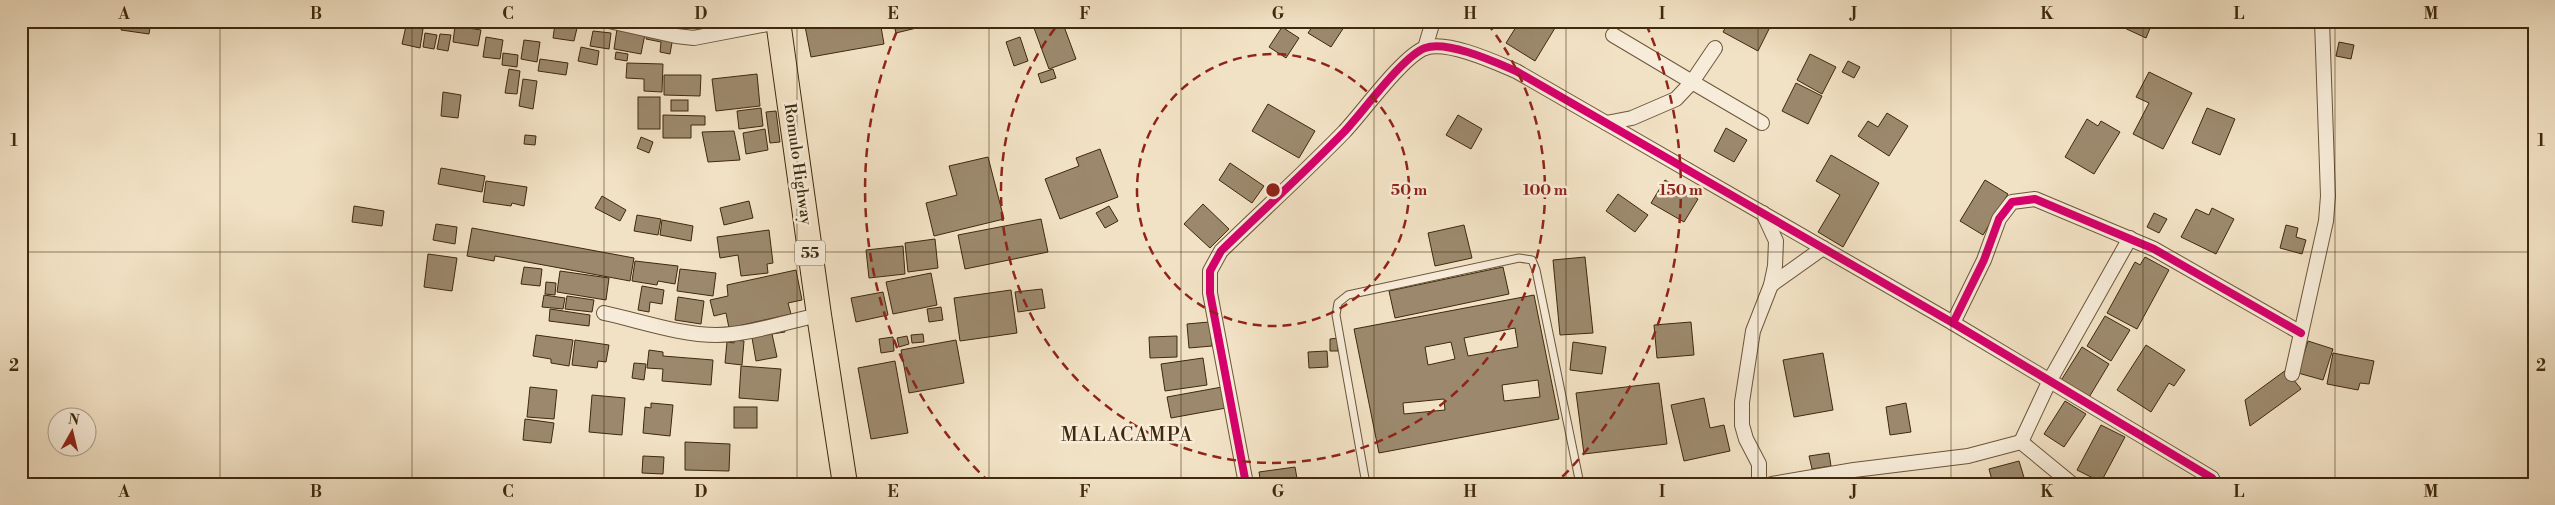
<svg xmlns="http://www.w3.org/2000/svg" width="2555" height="505" font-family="'Libre Bodoni',serif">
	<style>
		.building { fill: #9c896d; stroke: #3f290d; fill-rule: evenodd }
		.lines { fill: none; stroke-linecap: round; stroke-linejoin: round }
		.service-casing { stroke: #6c573b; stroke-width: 9 }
		.minor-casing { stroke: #6c573b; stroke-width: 16 }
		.trunk-casing { stroke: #3f290d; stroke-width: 26 }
		.service { stroke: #f7ecd9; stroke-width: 7 }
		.minor { stroke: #f7ecd9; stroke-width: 14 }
		.trunk { stroke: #f2e2c5; stroke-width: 24 }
		.cycleway-casing { stroke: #f7ecd9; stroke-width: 11 }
		.cycleway { stroke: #d6006c; stroke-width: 8 }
		.grid { fill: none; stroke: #3f290d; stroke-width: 1; stroke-opacity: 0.55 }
		.ring { fill: none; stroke: #8f2418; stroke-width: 2.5; stroke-dasharray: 9 6 }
		.labels { text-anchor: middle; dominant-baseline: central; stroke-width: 5; stroke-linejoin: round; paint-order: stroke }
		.shield { fill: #f7ecd9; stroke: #76644a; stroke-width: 1 }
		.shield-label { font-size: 15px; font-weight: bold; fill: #3f290d }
		.street-label { font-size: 16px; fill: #3f290d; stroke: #f7ecd9 }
		.quarter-label { font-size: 19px; letter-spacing: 1px; fill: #3f290d; stroke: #f7ecd9 }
		.centre { fill: #8f2418; stroke: #f7ecd9; stroke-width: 2.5 }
		.ring-label { font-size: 15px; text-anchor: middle; font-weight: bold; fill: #8f2418; stroke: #f7ecd9; stroke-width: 5; stroke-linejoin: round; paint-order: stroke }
		.neatline { fill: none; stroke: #3f290d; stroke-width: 2 }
		.grid-label { font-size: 16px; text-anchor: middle; font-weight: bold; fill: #3f290d }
	</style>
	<rect width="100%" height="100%" fill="#f2e2c5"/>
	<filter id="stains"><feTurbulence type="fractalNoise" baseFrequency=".004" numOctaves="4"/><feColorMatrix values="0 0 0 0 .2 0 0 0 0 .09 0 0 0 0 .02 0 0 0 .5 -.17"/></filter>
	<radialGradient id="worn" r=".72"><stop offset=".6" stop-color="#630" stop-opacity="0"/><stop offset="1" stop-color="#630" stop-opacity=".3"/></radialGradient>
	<g class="building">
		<polygon points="123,21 151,21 149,34 121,30"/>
		<polygon points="471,21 490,21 490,28 470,26"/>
		<polygon points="496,21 515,21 514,27 496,24"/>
		<polygon points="655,21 706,21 705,30 654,24"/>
		<polygon points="804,21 880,21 884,44 811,57"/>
		<polygon points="893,21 937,21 937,23 896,33"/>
		<polygon points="988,21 1001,21 990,25"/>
		<polygon points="1053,21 1062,21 1076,59 1049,69 1034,28"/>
		<polygon points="1316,21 1348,21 1331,47 1308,33"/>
		<polygon points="1514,21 1544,21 1555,28 1535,61 1506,43 1516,27 1512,25"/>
		<polygon points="1729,21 1773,21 1758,51 1723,32"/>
		<polygon points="2120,21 2153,21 2146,38 2118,25"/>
		<polygon points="555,24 577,28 574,41 553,38"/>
		<polygon points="406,26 423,29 420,48 402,44"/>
		<polygon points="455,26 481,30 478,46 453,42"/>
		<polygon points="1282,27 1299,38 1286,58 1269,47"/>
		<polygon points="617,29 645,34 641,54 614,49"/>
		<polygon points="593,31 611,33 609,49 590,46"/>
		<polygon points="425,33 437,35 434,49 423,47"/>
		<polygon points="647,33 673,37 670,54 660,52 661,42 646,39"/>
		<polygon points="440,34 451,35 448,51 437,49"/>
		<polygon points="486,37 503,40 500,59 483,57"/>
		<polygon points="1020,37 1028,61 1014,66 1006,42"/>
		<polygon points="524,40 540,42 537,62 521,59"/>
		<polygon points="2339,42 2354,45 2351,59 2336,56"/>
		<polygon points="581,47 599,51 597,65 578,61"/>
		<polygon points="616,52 628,54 627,61 615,59"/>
		<polygon points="503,53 518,55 517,67 502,65"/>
		<polygon points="1810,54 1836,67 1822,94 1797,80"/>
		<polygon points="540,59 568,63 566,75 538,71"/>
		<polygon points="1848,61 1860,67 1854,78 1842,72"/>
		<polygon points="627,63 663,64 662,92 644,91 644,79 626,78"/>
		<polygon points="509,69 520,71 517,94 505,93"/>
		<polygon points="1053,69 1056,78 1041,83 1038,74"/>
		<polygon points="2149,72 2192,93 2163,149 2133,134 2149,103 2136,97"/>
		<polygon points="757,74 760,106 716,111 712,79"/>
		<polygon points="664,75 701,75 700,96 664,95"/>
		<polygon points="523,79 537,81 533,109 519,106"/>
		<polygon points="1796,83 1822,96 1808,124 1782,111"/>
		<polygon points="443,92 461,95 458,118 441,116"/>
		<rect x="638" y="97" width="22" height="32"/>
		<rect x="671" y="100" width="17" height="11"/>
		<polygon points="1268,104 1315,131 1299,158 1252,131"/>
		<polygon points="761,108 763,126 739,129 737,111"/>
		<polygon points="2207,108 2235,119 2220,155 2192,143"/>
		<polygon points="776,111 780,142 770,143 766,112"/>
		<polygon points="1887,113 1908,126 1889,156 1858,136 1868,121 1878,127"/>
		<polygon points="663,115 705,116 705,125 691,125 691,138 663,138"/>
		<polygon points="1458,115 1482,129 1471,149 1446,135"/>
		<polygon points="2087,119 2098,126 2101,121 2120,132 2094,174 2065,157"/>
		<polygon points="1726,128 1747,140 1734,162 1714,151"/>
		<polygon points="765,129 768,150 746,154 743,133"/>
		<polygon points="734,131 740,160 708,162 702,132"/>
		<polygon points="525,135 536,136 535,145 524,144"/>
		<polygon points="641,137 653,142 649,153 637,148"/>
		<polygon points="1100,149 1118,197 1060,219 1045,179 1079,166 1076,158"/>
		<polygon points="1831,155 1879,183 1843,247 1818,232 1840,195 1816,181"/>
		<polygon points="988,157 1004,219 934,236 926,203 957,195 949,166"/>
		<polygon points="1230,163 1264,186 1252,203 1219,180"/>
		<polygon points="441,168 485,176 482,192 438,184"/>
		<polygon points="1665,180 1698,199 1684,222 1651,203"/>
		<polygon points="1985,180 2008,194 1983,235 1960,221"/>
		<polygon points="486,181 527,187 524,206 512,203 511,206 483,202"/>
		<polygon points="1618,194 1648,215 1635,232 1606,211"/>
		<polygon points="602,196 626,210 620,221 595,208"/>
		<polygon points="749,201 753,218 724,225 720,208"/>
		<polygon points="1203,204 1229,229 1210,248 1184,224"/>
		<polygon points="354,206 384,211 382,226 352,222"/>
		<polygon points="1109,206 1118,221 1105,228 1096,213"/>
		<polygon points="2212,208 2234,219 2216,254 2181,237 2196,209 2209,215"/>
		<polygon points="2154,213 2167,219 2159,233 2147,227"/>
		<polygon points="637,215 661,219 658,235 634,231"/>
		<polygon points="1041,219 1048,252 965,269 958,235"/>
		<polygon points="662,220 693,226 691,241 660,235"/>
		<polygon points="436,224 457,227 455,244 433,240"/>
		<polygon points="1464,225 1472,258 1435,266 1428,233"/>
		<polygon points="2286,225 2298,228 2296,237 2306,240 2302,254 2280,248"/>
		<polygon points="472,228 634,258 630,281 495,256 494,261 467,256"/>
		<polygon points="769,230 773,263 767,264 768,273 741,276 738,255 720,258 717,237"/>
		<polygon points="935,239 938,268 908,272 905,243"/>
		<polygon points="903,246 905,274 869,278 866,250"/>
		<polygon points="428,254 457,258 452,291 424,287"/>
		<polygon points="1585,257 1593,333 1560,335 1553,260"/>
		<polygon points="2145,257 2169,270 2137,329 2107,313 2135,262 2140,265"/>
		<polygon points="635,261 678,266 675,284 658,281 657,285 632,281"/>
		<polygon points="524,267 542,269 540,286 521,284"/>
		<polygon points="1503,267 1509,294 1395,318 1389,291"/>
		<polygon points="680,269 716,273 713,296 677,291"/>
		<polygon points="796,270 802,300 788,303 791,314 729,328 726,313 714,316 710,300 728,296 727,285"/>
		<polygon points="560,271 609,278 606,300 557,292"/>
		<polygon points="931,273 937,305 893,314 886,282"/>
		<polygon points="546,282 556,283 555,295 545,294"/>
		<polygon points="642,286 664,290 662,304 650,302 649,312 638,310"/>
		<polygon points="1042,289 1045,308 1018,312 1015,292"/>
		<polygon points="1011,290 1017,333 960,341 954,298"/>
		<polygon points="883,292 888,315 856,322 851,298"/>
		<polygon points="544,295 565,298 563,309 542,307"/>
		<path d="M1534,295L1559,419L1379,453L1354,329ZM1515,328L1518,347L1468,356L1464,338ZM1451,342L1455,359L1428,365L1425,347ZM1538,380L1540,397L1504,401L1502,385ZM1444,399L1445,410L1404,414L1403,403Z"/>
		<polygon points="567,296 594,300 592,312 565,309"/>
		<polygon points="678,297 704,301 701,324 675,320"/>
		<polygon points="941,307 943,320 929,322 927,309"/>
		<polygon points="550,309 590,315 589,326 549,321"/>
		<polygon points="2105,316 2130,330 2111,361 2087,346"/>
		<polygon points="1209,322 1212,346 1189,348 1187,324"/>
		<polygon points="1691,322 1694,355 1657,358 1654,325"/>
		<polygon points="784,326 785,332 772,334 777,357 756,361 751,332"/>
		<polygon points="923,334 924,342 912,343 911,335"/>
		<polygon points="536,335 573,340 569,366 551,363 551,359 533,356"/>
		<polygon points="907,336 909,344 899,347 897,338"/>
		<polygon points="1177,336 1177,357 1150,358 1149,337"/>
		<polygon points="893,337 894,351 881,353 879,339"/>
		<polygon points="1338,338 1338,351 1330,351 1330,339"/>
		<polygon points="575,340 609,345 606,362 598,361 597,368 572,365"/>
		<polygon points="735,340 744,341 742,365 725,363 727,342 734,343"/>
		<polygon points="956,340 964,383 909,393 901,350"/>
		<polygon points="2308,341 2333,349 2323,380 2298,373"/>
		<polygon points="1573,342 1606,347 1602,374 1570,370"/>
		<polygon points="2146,345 2185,370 2174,386 2169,383 2151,412 2117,390"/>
		<polygon points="2082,347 2109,364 2088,399 2060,382"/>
		<polygon points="649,350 663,352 663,356 713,360 711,385 662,381 663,369 647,368"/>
		<polygon points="1327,351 1328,367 1309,368 1308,352"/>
		<polygon points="1823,353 1833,410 1794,417 1783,360"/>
		<polygon points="2333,353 2374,361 2369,384 2360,383 2358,390 2327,384"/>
		<polygon points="1203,358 1207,385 1165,391 1161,364"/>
		<polygon points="895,361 908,433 871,439 858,368"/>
		<polygon points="634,363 646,364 644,380 632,378"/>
		<polygon points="741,366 781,369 778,401 739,398"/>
		<polygon points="2286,370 2301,389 2250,426 2245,400"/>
		<polygon points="1659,383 1667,444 1584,454 1576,393"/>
		<polygon points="530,387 557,390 554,419 527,417"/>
		<polygon points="1222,387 1226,408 1171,418 1167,397"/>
		<polygon points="592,395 625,398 622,435 589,432"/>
		<polygon points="1704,398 1710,428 1724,425 1730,451 1684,461 1671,405"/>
		<polygon points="2065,401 2086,414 2064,447 2044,434"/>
		<polygon points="651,403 673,405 670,436 643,433 645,407 651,408"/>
		<polygon points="1906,403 1911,432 1890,435 1886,407"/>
		<rect x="734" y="407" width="23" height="21"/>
		<polygon points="525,419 554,423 551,443 523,440"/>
		<polygon points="2101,425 2125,437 2101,482 2077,470"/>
		<polygon points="685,442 730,444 729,471 685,470"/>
		<polygon points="1829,453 1831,466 1812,469 1809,456"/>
		<polygon points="643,456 664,457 663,474 642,473"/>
		<polygon points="2019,461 2026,484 1993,484 1989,469"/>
		<polygon points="1295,467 1298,484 1261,484 1259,472"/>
		<polygon points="1222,480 1223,484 1205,484"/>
	</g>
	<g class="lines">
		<g class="service-casing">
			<polyline id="service" points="1366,484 1336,315 1338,303 1348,295 1519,258 1532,260 1536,270 1580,484"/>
		</g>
		<g class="minor-casing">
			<g id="minor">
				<polyline points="609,21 676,36 694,38 778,22"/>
				<polyline points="1425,48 1433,21"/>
				<polyline points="1715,48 1692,82 1762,123"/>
				<polyline points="1606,123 1632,118 1676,99 1692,82 1613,35"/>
				<polyline points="1771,285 1823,248"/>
				<path d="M604,313C641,321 680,335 717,335C751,334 786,322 819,315"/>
				<polyline points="1953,323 1984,260 1999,219 2012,202 2035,199 2154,249 2301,333"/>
				<polyline points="2292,374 2326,221 2328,196 2322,21"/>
				<polyline points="2021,442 2050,380 2130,238"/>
				<path d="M1246,484L1210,293V271L1221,251C1262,211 1304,173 1344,132C1363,112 1403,56 1425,48C1447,40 1495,62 1516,71L1953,323L2212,478"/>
				<polyline points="1759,484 1759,464 1746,439 1742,425 1742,402 1753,331 1771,285 1775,266 1776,241 1763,213"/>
				<polyline points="1772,484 1854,470 1968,456 2021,442 2072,484"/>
			</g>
		</g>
		<g class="trunk-casing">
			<polyline id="trunk" points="778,21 819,315 845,484"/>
		</g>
		<use href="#service" class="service"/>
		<use href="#minor" class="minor"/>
		<use href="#trunk" class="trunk"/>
		<g class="cycleway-casing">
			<g id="cycleway">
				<polyline points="1953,323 1984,260 1999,219 2012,202 2035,199 2154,249 2301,333"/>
				<path d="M1246,484L1210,293V271L1221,251C1262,211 1304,173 1344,132C1363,112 1403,56 1425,48C1447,40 1495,62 1516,71L1953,323L2212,478"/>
			</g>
		</g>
		<use href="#cycleway" class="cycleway"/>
	</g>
	<path class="grid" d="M220,21V484M412,21V484M604,21V484M797,21V484M989,21V484M1181,21V484M1374,21V484M1566,21V484M1758,21V484M1951,21V484M2143,21V484M2335,21V484M21,252H2534"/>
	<g class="ring">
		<circle cx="1273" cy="190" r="136"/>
		<path d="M1487 23A272 272 0 1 1 1059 23"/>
		<path d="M990 483A408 408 0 0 1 900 24M1646 24A408 408 0 0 1 1556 483"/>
	</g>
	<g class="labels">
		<rect class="shield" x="795" y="240.5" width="30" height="25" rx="4"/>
		<g class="shield-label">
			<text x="810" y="253">55</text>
		</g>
		<g class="street-label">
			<text transform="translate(798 164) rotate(82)">Romulo Highway</text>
		</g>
		<g class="quarter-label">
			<text x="1127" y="435">MALACAMPA</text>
		</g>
	</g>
	<circle cx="1273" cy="190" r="8" class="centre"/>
	<g class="ring-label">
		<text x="1409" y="195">50 m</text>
		<text x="1545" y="195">100 m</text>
		<text x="1681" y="195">150 m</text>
	</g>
	<rect width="2555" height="505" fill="none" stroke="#f2e2c5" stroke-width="55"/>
	<g transform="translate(72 432) rotate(8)"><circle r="24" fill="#f7ecd9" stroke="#ad9e87"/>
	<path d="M0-4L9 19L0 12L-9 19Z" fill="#8f2418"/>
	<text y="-8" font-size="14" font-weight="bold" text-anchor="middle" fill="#3f290d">N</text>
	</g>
	<rect x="28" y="28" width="2500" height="450" class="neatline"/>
	<g class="grid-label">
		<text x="124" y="19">A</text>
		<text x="316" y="19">B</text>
		<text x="508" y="19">C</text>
		<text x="701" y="19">D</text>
		<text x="893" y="19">E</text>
		<text x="1085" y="19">F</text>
		<text x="1278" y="19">G</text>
		<text x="1470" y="19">H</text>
		<text x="1662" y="19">I</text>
		<text x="1854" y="19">J</text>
		<text x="2047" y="19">K</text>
		<text x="2239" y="19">L</text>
		<text x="2431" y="19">M</text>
		<text x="14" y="146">1</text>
		<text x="2541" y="146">1</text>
		<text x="14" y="371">2</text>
		<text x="2541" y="371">2</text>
		<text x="124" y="497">A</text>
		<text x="316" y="497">B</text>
		<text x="508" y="497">C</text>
		<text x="701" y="497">D</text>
		<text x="893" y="497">E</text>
		<text x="1085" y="497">F</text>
		<text x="1278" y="497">G</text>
		<text x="1470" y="497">H</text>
		<text x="1662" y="497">I</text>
		<text x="1854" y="497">J</text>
		<text x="2047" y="497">K</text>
		<text x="2239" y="497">L</text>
		<text x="2431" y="497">M</text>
	</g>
	<rect width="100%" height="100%" filter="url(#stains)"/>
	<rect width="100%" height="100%" fill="url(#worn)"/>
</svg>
